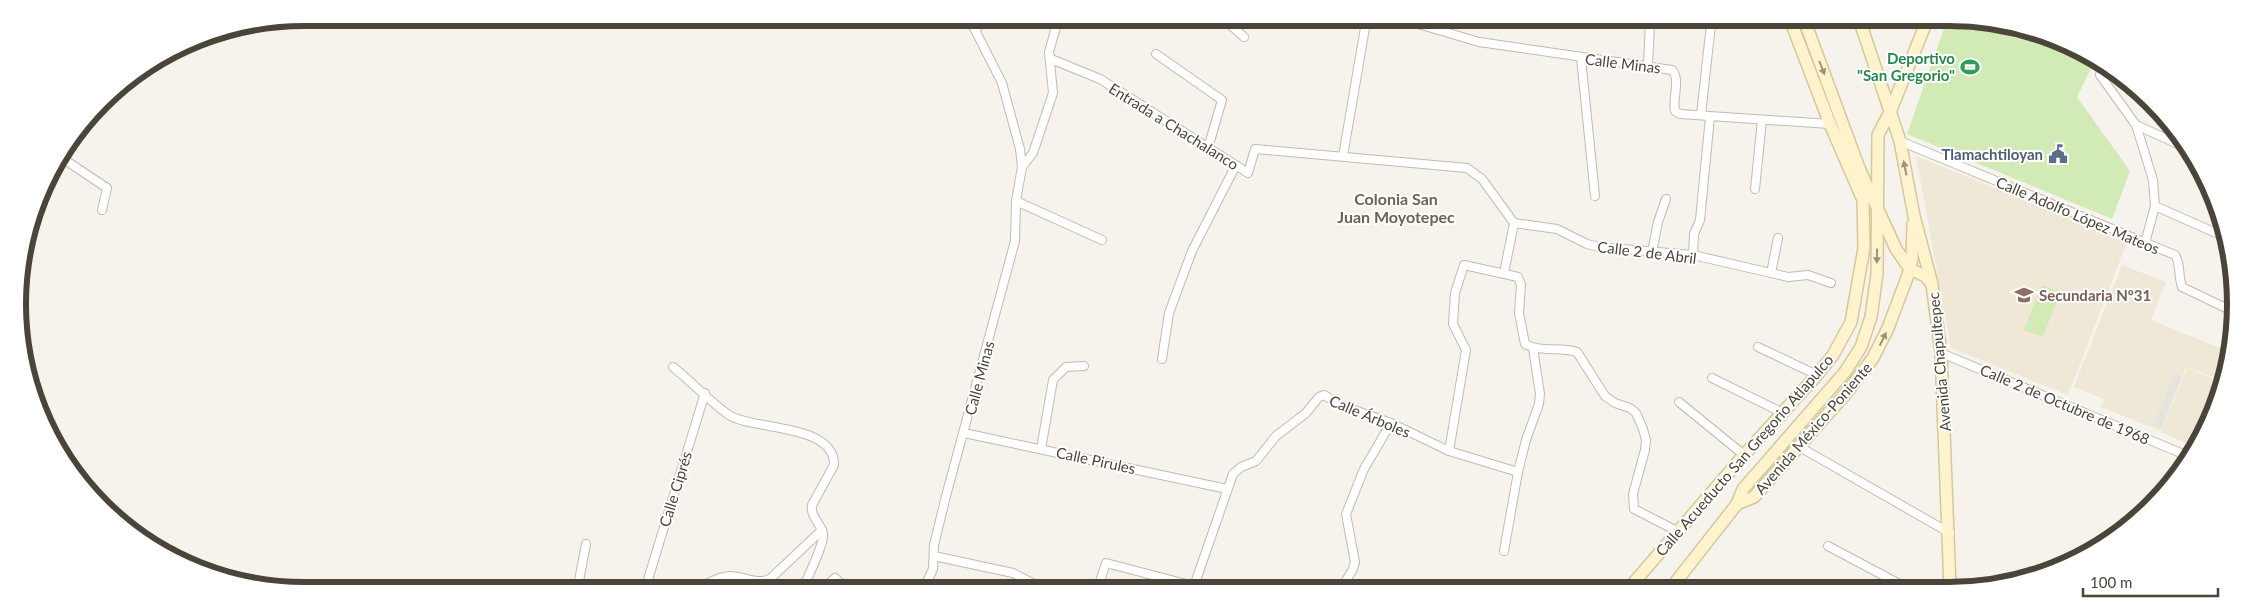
<svg xmlns="http://www.w3.org/2000/svg" width="2253" height="608" font-family="Lato,sans-serif">
	<style>
		.education { fill: #efe8d6 }
		.green { fill: #d2eab5 }
		.parking { fill: #e5e3e0 }
		.lines { fill: none; stroke-linecap: round; stroke-linejoin: round }
		.street-casing { stroke: #c2bbae; stroke-width: 10 }
		.secondary-casing { stroke: #d6c79b; stroke-width: 14 }
		.street { stroke: #fff; stroke-width: 8 }
		.secondary { stroke: #fff3cd; stroke-width: 11 }
		.oneway { fill: #9c937c }
		.labels { text-anchor: middle; dominant-baseline: central; stroke-width: 4; stroke-linejoin: round; paint-order: stroke }
		.leisure-label { font-size: 15px; font-weight: bold; fill: #27864d; stroke: #fff; text-anchor: end }
		.street-label { font-size: 15px; fill: #4b4439; stroke: #fff }
		.service-label { font-size: 15px; font-weight: bold; fill: #4e5e75; stroke: #fff; text-anchor: end }
		.education-label { font-size: 15px; font-weight: bold; fill: #785e54; stroke: #fff; text-anchor: start }
		.neighbourhood-label { font-size: 16px; font-weight: bold; fill: #6e6250; stroke: #fff }
		.rim { fill: none; stroke: #4b4439; stroke-width: 6 }
	</style>
	<rect width="100%" height="100%" fill="#f6f3ec"/>
	<g class="education">
		<polygon points="1916,156 2127,242 2068,395 1951,348"/>
		<polygon points="2122,265 2166,282 2151,320 2230,352 2219,379 2186,367 2161,431 2101,407 2104,399 2074,387"/>
		<polygon points="2187,368 2218,381 2215,393 2218,395 2206,431 2195,447 2161,432"/>
	</g>
	<g class="green">
		<polygon points="1946,23 2005,23 2095,60 2077,97 2130,171 2112,219 1907,134"/>
		<polygon points="2042,285 2060,292 2043,337 2024,330"/>
	</g>
	<polygon class="parking" points="2174,375 2181,377 2161,428 2154,425"/>
	<g class="lines">
		<g class="street-casing">
			<g id="street">
				<polyline points="1225,20 1244,37"/>
				<path d="M1408,21L1479,42L1672,70C1681,79 1672,99 1675,111L1680,114L1830,124"/>
				<polyline points="976,30 982,20"/>
				<polyline points="1156,54 1222,100 1208,148"/>
				<polyline points="1581,58 1595,196"/>
				<polyline points="1051,59 1100,79 1248,173 1255,149 1467,168 1482,179 1514,223 1557,229 1587,244 1599,247 1693,255 1771,273 1778,238"/>
				<polyline points="2103,64 2100,75 2136,125 2153,180 2155,206 2145,243"/>
				<polyline points="1648,65 1650,23"/>
				<polyline points="1701,115 1711,24"/>
				<polyline points="2136,125 2189,149"/>
				<path d="M1900,141L2175,255C2181,264 2178,276 2182,287L2230,310"/>
				<polyline points="1343,156 1366,22"/>
				<polyline points="62,158 107,188 102,210"/>
				<polyline points="1022,167 1033,153 1053,93 1049,52 1058,20"/>
				<polyline points="1755,189 1762,120"/>
				<polyline points="1016,201 1102,240"/>
				<polyline points="2155,206 2225,237"/>
				<polyline points="1652,252 1658,222 1666,199"/>
				<polyline points="1693,255 1694,234 1700,220 1710,117"/>
				<polyline points="1504,273 1514,223"/>
				<polyline points="1771,273 1788,277 1808,275 1831,283"/>
				<polyline points="1758,347 1817,375"/>
				<polyline points="1941,353 2188,456"/>
				<polyline points="1162,359 1169,313 1192,251 1236,165"/>
				<path d="M673,367C692,382 709,401 729,415C750,430 835,423 834,465L812,505C810,517 821,523 823,534C824,545 809,574 804,586"/>
				<polyline points="1712,378 1783,413"/>
				<polyline points="1679,402 1744,455"/>
				<polyline points="964,433 1227,489"/>
				<polyline points="1798,446 1950,533"/>
				<polyline points="1041,449 1053,380 1066,367 1084,366"/>
				<path d="M1449,451L1466,350L1453,324L1455,293L1464,265L1518,277L1521,285L1519,313L1525,344C1541,353 1560,346 1577,352L1605,396L1615,403L1630,408L1636,413L1643,429L1646,440L1645,450L1633,494L1634,509L1677,531"/>
				<polyline points="1828,546 1907,588"/>
				<polyline points="1504,551 1518,472 1526,440 1539,404 1540,394 1533,348"/>
				<polyline points="934,556 1013,573 1038,586"/>
				<polyline points="578,586 586,544"/>
				<polyline points="646,586 705,393"/>
				<path d="M702,586C711,582 720,576 730,576C744,576 756,585 770,579L822,530"/>
				<polyline points="826,586 835,578 844,586"/>
				<polyline points="925,586 933,569 934,545 946,496 1015,241 1016,201 1022,167 1020,149 1002,83 970,20"/>
				<polyline points="1194,586 1233,474 1241,467 1256,461 1276,436 1306,413 1319,397 1324,395 1343,406 1391,423 1449,451 1518,472"/>
				<polyline points="1098,587 1106,563 1194,586"/>
				<polyline points="1342,587 1353,569 1355,562 1346,514 1364,469 1391,423"/>
			</g>
		</g>
		<g class="secondary-casing">
			<g id="secondary">
				<polyline points="1805,22 1859,168 1896,249 1910,269 1925,276 1931,283"/>
				<polyline points="1860,22 1900,141 1914,216 1932,284 1941,353 1950,588"/>
				<polyline points="1737,504 1754,497 1848,391 1873,358 1888,328 1908,275 1912,259 1913,224"/>
				<polyline points="1630,587 1744,455 1817,375 1833,355 1851,322 1864,248 1863,200 1830,124 1791,22"/>
				<polyline points="1671,588 1737,504 1743,489 1845,372 1861,347 1871,317 1877,274 1878,135 1891,110 1926,23"/>
			</g>
		</g>
		<use href="#street" class="street"/>
		<use href="#secondary" class="secondary"/>
	</g>
	<defs><path id="oneway-solid" d="M-6-.8H1V-3.2L6.5 0L1 3.2V.8H-6Z" transform="scale(1.25)"/></defs>
	<g class="oneway">
		<use href="#oneway-solid" transform="translate(1822 68) rotate(69)"/>
		<use href="#oneway-solid" transform="translate(1905 168) rotate(-101)"/>
		<use href="#oneway-solid" transform="translate(1877 256) rotate(91)"/>
		<use href="#oneway-solid" transform="translate(1883 339) rotate(-64)"/>
	</g>
	<defs>
		<g id="stadium-bare" transform="scale(1.5)"><path d="M0-5a6.5 5 0 1 0 0 10a6.5 5 0 1 0 0-10ZM-3.5-1.8h7v3.6h-7Z" fill="#2e9e5b" stroke="#fff" stroke-width="2.5" paint-order="stroke"/></g>
		<g id="civic-bare" transform="scale(1.5)"><path d="M-.6-6.5H3V-4.5H.6V-3L4-1V1h2V6H-6V1h2V-1L-.6-3ZM-1.2 2.5V6h2.4V2.5Z" fill="#5c6f8a" stroke="#fff" stroke-width="2.5" paint-order="stroke"/></g>
		<g id="school-bare" transform="scale(1.5)"><path d="M0-5L7-2L0 1L-7-2ZM-4 1L0 2.5L4 1V4Q0 6-4 4Z" fill="#8d6e63" stroke="#fff" stroke-width="2.5" paint-order="stroke"/></g>
	</defs>
	<g fill-rule="evenodd">
		<use href="#stadium-bare" x="1970" y="67"/>
		<use href="#civic-bare" x="2058" y="154"/>
		<use href="#school-bare" x="2024" y="295"/>
	</g>
	<g class="labels">
		<g class="leisure-label">
			<text x="1955" y="58">Deportivo<tspan x="1955" dy="17">"San Gregorio"</tspan></text>
		</g>
		<g class="street-label">
			<text transform="translate(1623 63) rotate(7)">Calle Minas</text>
			<text transform="translate(1174 126) rotate(32)">Entrada a Chachalanco</text>
			<text transform="translate(2078 215) rotate(23)">Calle Adolfo López Mateos</text>
			<text transform="translate(1647 252) rotate(7)">Calle 2 de Abril</text>
			<text transform="translate(1939 362) rotate(-95)">Avenida Chapultepec</text>
			<text transform="translate(979 378) rotate(-75)">Calle Minas</text>
			<text transform="translate(2065 404) rotate(23)">Calle 2 de Octubre de 1968</text>
			<text transform="translate(1370 416) rotate(23)">Calle Árboles</text>
			<text transform="translate(1813 428) rotate(-49)">Avenida México-Poniente</text>
			<text transform="translate(1744 455) rotate(-49)">Calle Acueducto San Gregorio Atlapulco</text>
			<text transform="translate(1096 460) rotate(12)">Calle Pirules</text>
			<text transform="translate(675 489) rotate(-73)">Calle Ciprés</text>
		</g>
		<g class="service-label">
			<text x="2043" y="154">Tlamachtiloyan</text>
		</g>
		<g class="education-label">
			<text x="2039" y="295">Secundaria Nº31</text>
		</g>
		<g class="neighbourhood-label">
			<text x="1396" y="198">Colonia San<tspan x="1396" dy="18">Juan Moyotepec</tspan></text>
		</g>
	</g>
	<path d="M0 0H2253V608H0ZM304 26H1949A278 278 0 0 1 2227 304V304A278 278 0 0 1 1949 582H304A278 278 0 0 1 26 304V304A278 278 0 0 1 304 26Z" fill="#fff" fill-rule="evenodd"/>
	<path class="rim" d="M304 26H1949A278 278 0 0 1 2227 304V304A278 278 0 0 1 1949 582H304A278 278 0 0 1 26 304V304A278 278 0 0 1 304 26Z"/>
	<path d="M2083 588v8h135v-8" fill="none" stroke="#4b4439" stroke-width="2.5"/>
	<text x="2090" y="588" font-size="15" fill="#4b4439" stroke="#ffffff" stroke-width="4" paint-order="stroke">100 m</text>
</svg>
